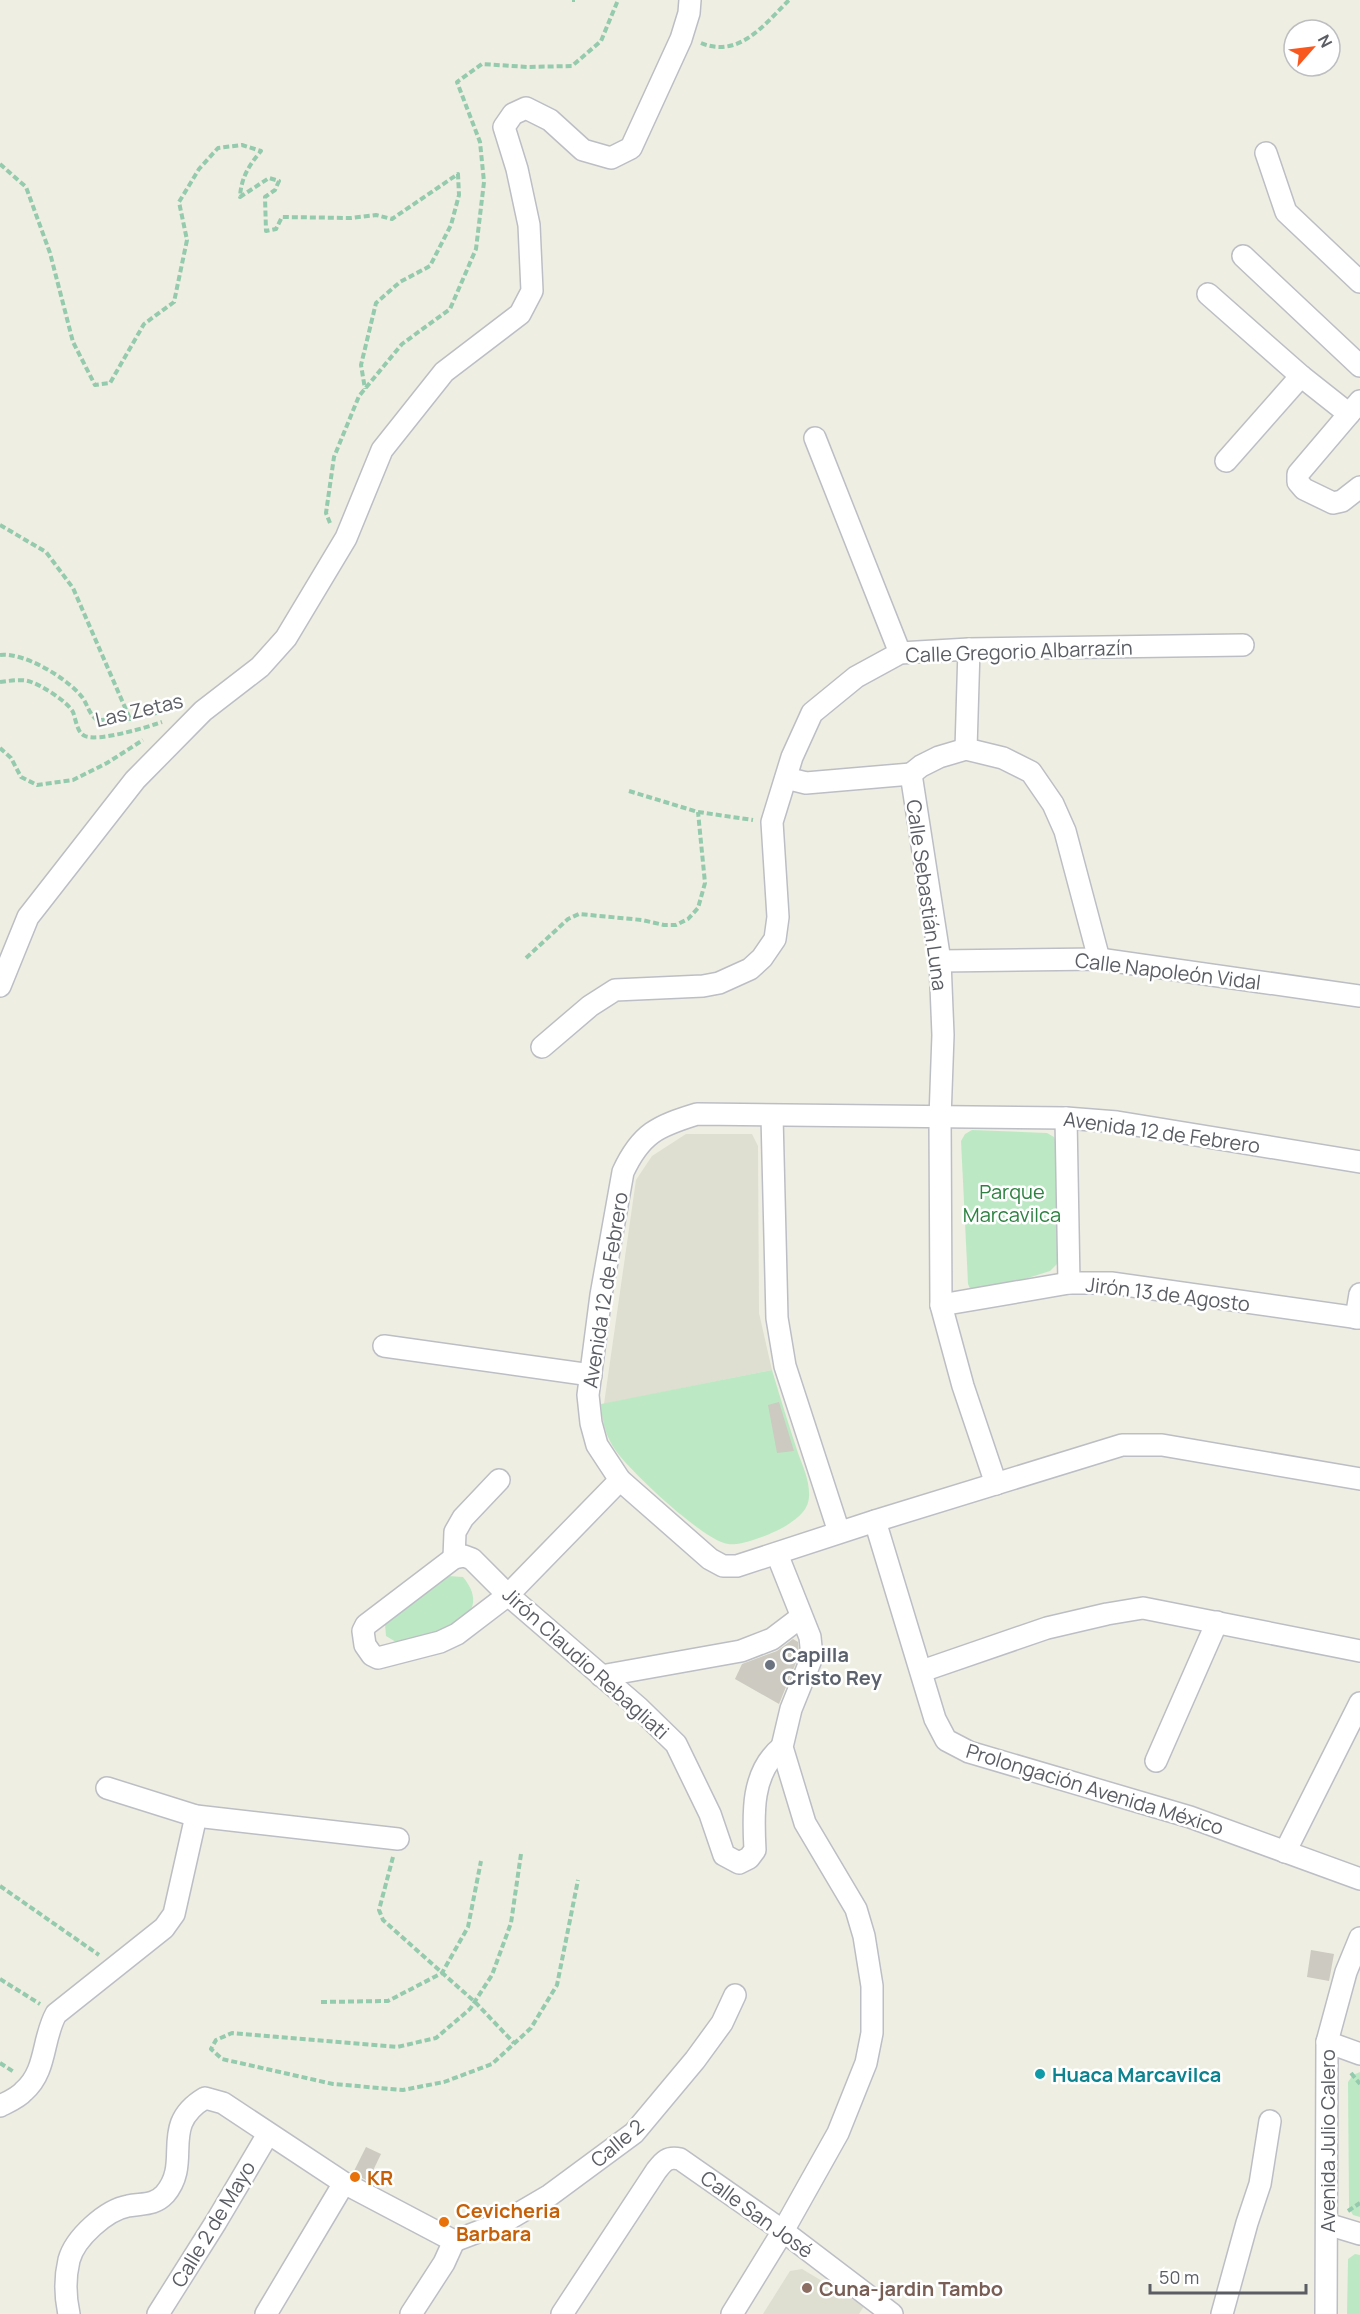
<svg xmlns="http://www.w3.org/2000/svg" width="1360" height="2314" font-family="Manrope,sans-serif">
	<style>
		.education { fill: #deded1 }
		.green { fill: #bce9c4 }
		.building { fill: #cccac1 }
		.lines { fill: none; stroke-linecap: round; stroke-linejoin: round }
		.minor-casing { stroke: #bcbec5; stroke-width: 24 }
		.path { stroke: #94caad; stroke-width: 4; stroke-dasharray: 6 3; stroke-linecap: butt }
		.minor { stroke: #fff; stroke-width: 21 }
		.worship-dot { fill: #6b7280; stroke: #fff; stroke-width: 2 }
		.culture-dot { fill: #0f9aa8; stroke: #fff; stroke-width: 2 }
		.food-dot { fill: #e8710a; stroke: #fff; stroke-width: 2 }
		.education-dot { fill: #8d6e63; stroke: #fff; stroke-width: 2 }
		.labels { text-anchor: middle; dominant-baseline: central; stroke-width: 5; stroke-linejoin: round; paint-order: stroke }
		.street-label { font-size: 20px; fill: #5a5d64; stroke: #fff }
		.park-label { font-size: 20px; fill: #2c8240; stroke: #fff }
		.worship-label { font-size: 20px; font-weight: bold; fill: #5b616d; stroke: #fff; text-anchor: start }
		.culture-label { font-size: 20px; font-weight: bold; fill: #0d838f; stroke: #fff; text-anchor: start }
		.food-label { font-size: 20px; font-weight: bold; fill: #c56008; stroke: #fff; text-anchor: start }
		.education-label { font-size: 20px; font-weight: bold; fill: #785e54; stroke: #fff; text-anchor: start }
	</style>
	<rect width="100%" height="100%" fill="#efeee2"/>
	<g class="education">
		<polygon points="686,1134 752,1134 758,1146 759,1313 772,1370 604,1404 636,1180 652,1156"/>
		<polygon points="802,2269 864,2306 859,2314 763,2314 790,2271"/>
	</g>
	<g class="green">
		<polygon points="972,1130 1047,1133 1054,1137 1058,1146 1061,1260 1050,1271 978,1294 971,1291 968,1284 961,1141 965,1134"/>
		<path d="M772,1370C780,1398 789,1425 798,1453C803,1467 810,1481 809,1497C808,1512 795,1520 784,1527C772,1534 741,1546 728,1544C704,1541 631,1472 616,1451C606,1437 602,1422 601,1404Z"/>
		<path d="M448,1576L463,1577C499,1621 431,1634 401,1645L386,1636L385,1624Z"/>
		<polygon points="1360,2072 1360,2217 1353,2215 1349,2208 1348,2082 1353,2075"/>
		<polygon points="1355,2254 1360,2255 1360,2314 1347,2314 1348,2259"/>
	</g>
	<g class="building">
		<polygon points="779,1402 794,1451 777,1453 768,1405"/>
		<polygon points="793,1639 798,1642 799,1655 779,1704 735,1679 742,1664 777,1651"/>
		<polygon points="1311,1950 1334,1954 1329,1981 1307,1977"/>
		<polygon points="366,2147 381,2154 368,2181 353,2173"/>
	</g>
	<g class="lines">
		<g class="minor-casing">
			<g id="minor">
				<polyline points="1266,153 1286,212 1360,282"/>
				<polyline points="1243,256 1360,366"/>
				<polyline points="1208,294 1301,376 1349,414"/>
				<polyline points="1360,401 1298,474 1298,482 1304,489 1333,503 1342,501 1360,487"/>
				<polyline points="815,438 900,653"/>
				<polyline points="1226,461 1301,376"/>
				<polyline points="966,749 969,649"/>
				<polyline points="911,774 940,961 943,1035 940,1118 941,1305 963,1386 996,1484"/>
				<polyline points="911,774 921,766 939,757 966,749 1003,758 1031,772 1053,804 1065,831 1099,959"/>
				<polyline points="786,778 806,783 911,774"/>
				<polyline points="940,961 1099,959 1360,996"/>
				<polyline points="0,986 28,917 135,780 203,711 260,667 286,638 346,538 382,450 444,372 520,314 532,291 529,225 517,169 504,127 513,114 526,108 550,120 583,150 611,158 631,148 681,39 689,13 690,0"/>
				<polyline points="542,1047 590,1006 615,990 703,986 719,983 750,969 762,958 775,939 778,917 772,822 792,757 812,713 856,677 900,653 969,649 1243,645"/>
				<polyline points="772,1116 777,1318 785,1366 839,1532"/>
				<polyline points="1066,1118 1069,1283"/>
				<path d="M1360,1162L1117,1122L1066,1118L697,1114C658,1126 641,1133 623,1172L601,1295L588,1395L591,1423L597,1445L620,1480L710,1559L723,1566H737L875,1521L1122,1445H1162L1360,1479"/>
				<polyline points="941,1305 1069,1283 1111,1283 1360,1318"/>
				<polyline points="1356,1318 1360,1294"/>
				<polyline points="384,1346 591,1375"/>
				<path d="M620,1480L508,1595L457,1634L440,1642L378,1658L372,1655L365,1645L363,1631L366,1625L454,1558L464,1556L472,1559L508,1595L639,1708L676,1744L710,1814L724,1855L739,1863L749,1858L755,1850C753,1814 751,1772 782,1747"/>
				<polyline points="875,1521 935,1719 946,1740 969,1752 1190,1817 1360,1879"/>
				<polyline points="454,1558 455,1532 463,1518 499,1480"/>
				<polyline points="922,1671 1047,1628 1107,1614 1143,1608 1360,1651"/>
				<polyline points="601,1676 741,1651 772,1639 801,1617"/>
				<polyline points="1156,1761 1217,1622"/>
				<polyline points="107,1788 196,1816 398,1839"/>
				<polyline points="1285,1852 1360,1703"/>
				<polyline points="1327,2042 1360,2054"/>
				<path d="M0,2106C8,2102 18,2098 24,2091C47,2071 42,2039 56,2014L164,1928L174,1914L196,1816"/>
				<polyline points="1327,2224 1360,2234"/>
				<polyline points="454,2241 504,2222 550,2195 634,2133 695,2060 722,2023 735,1995"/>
				<path d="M69,2314C65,2296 65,2277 69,2260C75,2238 106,2210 128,2206C142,2203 154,2206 165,2194C193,2161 158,2126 205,2098L223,2103L344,2183L454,2241"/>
				<polyline points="158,2314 216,2222 268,2134"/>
				<polyline points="266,2314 344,2183"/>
				<polyline points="411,2314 444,2263 454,2241"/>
				<path d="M562,2314L656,2171C663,2162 667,2156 680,2159L783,2231L892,2314"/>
				<polyline points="732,2314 783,2231 838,2133 866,2063 872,2033 872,1986 864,1936 856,1909 805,1823 782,1747 791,1709 812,1657 810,1637 777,1554"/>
				<polyline points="1222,2314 1247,2223 1260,2184 1270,2121"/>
				<polyline points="1326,2314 1327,2042 1346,1972 1360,1938"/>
			</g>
		</g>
		<g class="path">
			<polyline points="572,0 575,0"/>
			<path d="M701,43C739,59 765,24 789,0"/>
			<path d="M0,164L26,187L50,253L73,342L95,385L110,383L144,324L174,302L187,240L179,202L199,169L218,148L242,145L261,151C249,165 241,178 240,197L269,178L279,181L275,190L265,197L266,231L276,229L282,217L351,218L376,215L392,219L458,174L459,195L451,225L430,266L400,282L376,303L361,365L365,389"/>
			<polyline points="330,523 326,513 334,457 359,396 402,344 450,309 476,249 484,182 480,142 457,82 482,64 528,67 572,66 601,41 618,0"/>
			<polyline points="0,525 46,552 73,588 130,719"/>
			<path d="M0,655C24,652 67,678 82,697C88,705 88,713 97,720L130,719L175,709"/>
			<path d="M0,682C8,681 20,679 28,681C40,684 67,701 73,712C76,720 77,733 85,736C98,742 148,727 162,722"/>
			<polyline points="0,748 11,758 21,777 37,785 73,780 107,763 143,740"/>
			<polyline points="629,791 698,812 753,820"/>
			<polyline points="526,958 568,919 579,914 642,920 664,925 676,925 688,919 698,908 705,883 698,812"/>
			<polyline points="521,1854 511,1923 492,1975 470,2009 436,2038 397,2047 232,2033 216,2040 211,2049 222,2059 333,2084 403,2090 444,2082 492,2064 531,2028 557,1985 578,1880"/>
			<polyline points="393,1857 379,1910 383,1920 475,2002 514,2043"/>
			<polyline points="0,1886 99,1955"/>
			<polyline points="0,1979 40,2004"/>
			<polyline points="321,2002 388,2001 442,1973 468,1927 481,1861"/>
			<polyline points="0,2063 14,2072"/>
			<polyline points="1351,2073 1360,2084"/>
			<polyline points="1348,2211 1360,2203"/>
		</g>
		<use href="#minor" class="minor"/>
	</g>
	<circle class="worship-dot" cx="770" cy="1665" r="6"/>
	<circle class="culture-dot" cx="1040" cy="2074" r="6"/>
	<g class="food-dot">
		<circle cx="355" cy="2177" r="6"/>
		<circle cx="444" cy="2222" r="6"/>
	</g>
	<circle class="education-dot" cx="807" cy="2288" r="6"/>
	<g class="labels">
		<g class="street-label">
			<text transform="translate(1019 651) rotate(-2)">Calle Gregorio Albarrazín</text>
			<text transform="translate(139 710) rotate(-13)">Las Zetas</text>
			<text transform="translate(927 895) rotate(82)">Calle Sebastián Luna</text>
			<text transform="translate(1168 971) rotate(7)">Calle Napoleón Vidal</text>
			<text transform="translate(1162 1132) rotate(8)">Avenida 12 de Febrero</text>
			<text transform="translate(605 1290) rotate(-81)">Avenida 12 de Febrero</text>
			<text transform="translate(1168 1294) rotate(7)">Jirón 13 de Agosto</text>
			<text transform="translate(586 1663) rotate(42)">Jirón Claudio Rebagliati</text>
			<text transform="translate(1095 1789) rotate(17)">Prolongación Avenida México</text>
			<text transform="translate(1327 2141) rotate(-90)">Avenida Julio Calero</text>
			<text transform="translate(617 2143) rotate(-40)">Calle 2</text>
			<text transform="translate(757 2214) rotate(36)">Calle San José</text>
			<text transform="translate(213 2224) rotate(-59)">Calle 2 de Mayo</text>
		</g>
		<g class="park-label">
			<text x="1012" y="1191">Parque<tspan x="1012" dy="23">Marcavilca</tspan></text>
		</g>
		<g class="worship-label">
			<text x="782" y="1654">Capilla<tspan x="782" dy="23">Cristo Rey</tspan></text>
		</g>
		<g class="culture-label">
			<text x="1052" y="2074">Huaca Marcavilca</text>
		</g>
		<g class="food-label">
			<text x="367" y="2177">KR</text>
			<text x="456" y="2210">Cevicheria<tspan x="456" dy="23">Barbara</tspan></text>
		</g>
		<g class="education-label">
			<text x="819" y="2288">Cuna-jardin Tambo</text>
		</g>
	</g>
	<g transform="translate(1312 48) rotate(62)"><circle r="28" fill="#ffffff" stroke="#bdbec1" stroke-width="1.5"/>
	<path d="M0-4.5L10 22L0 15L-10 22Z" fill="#f8581e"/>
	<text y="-9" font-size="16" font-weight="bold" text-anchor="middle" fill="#5a5d64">N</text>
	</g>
	<path d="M1150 2284v9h156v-9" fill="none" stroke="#5a5d64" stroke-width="3"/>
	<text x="1159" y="2284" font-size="18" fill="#5a5d64" stroke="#ffffff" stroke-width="4.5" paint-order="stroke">50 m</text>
</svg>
